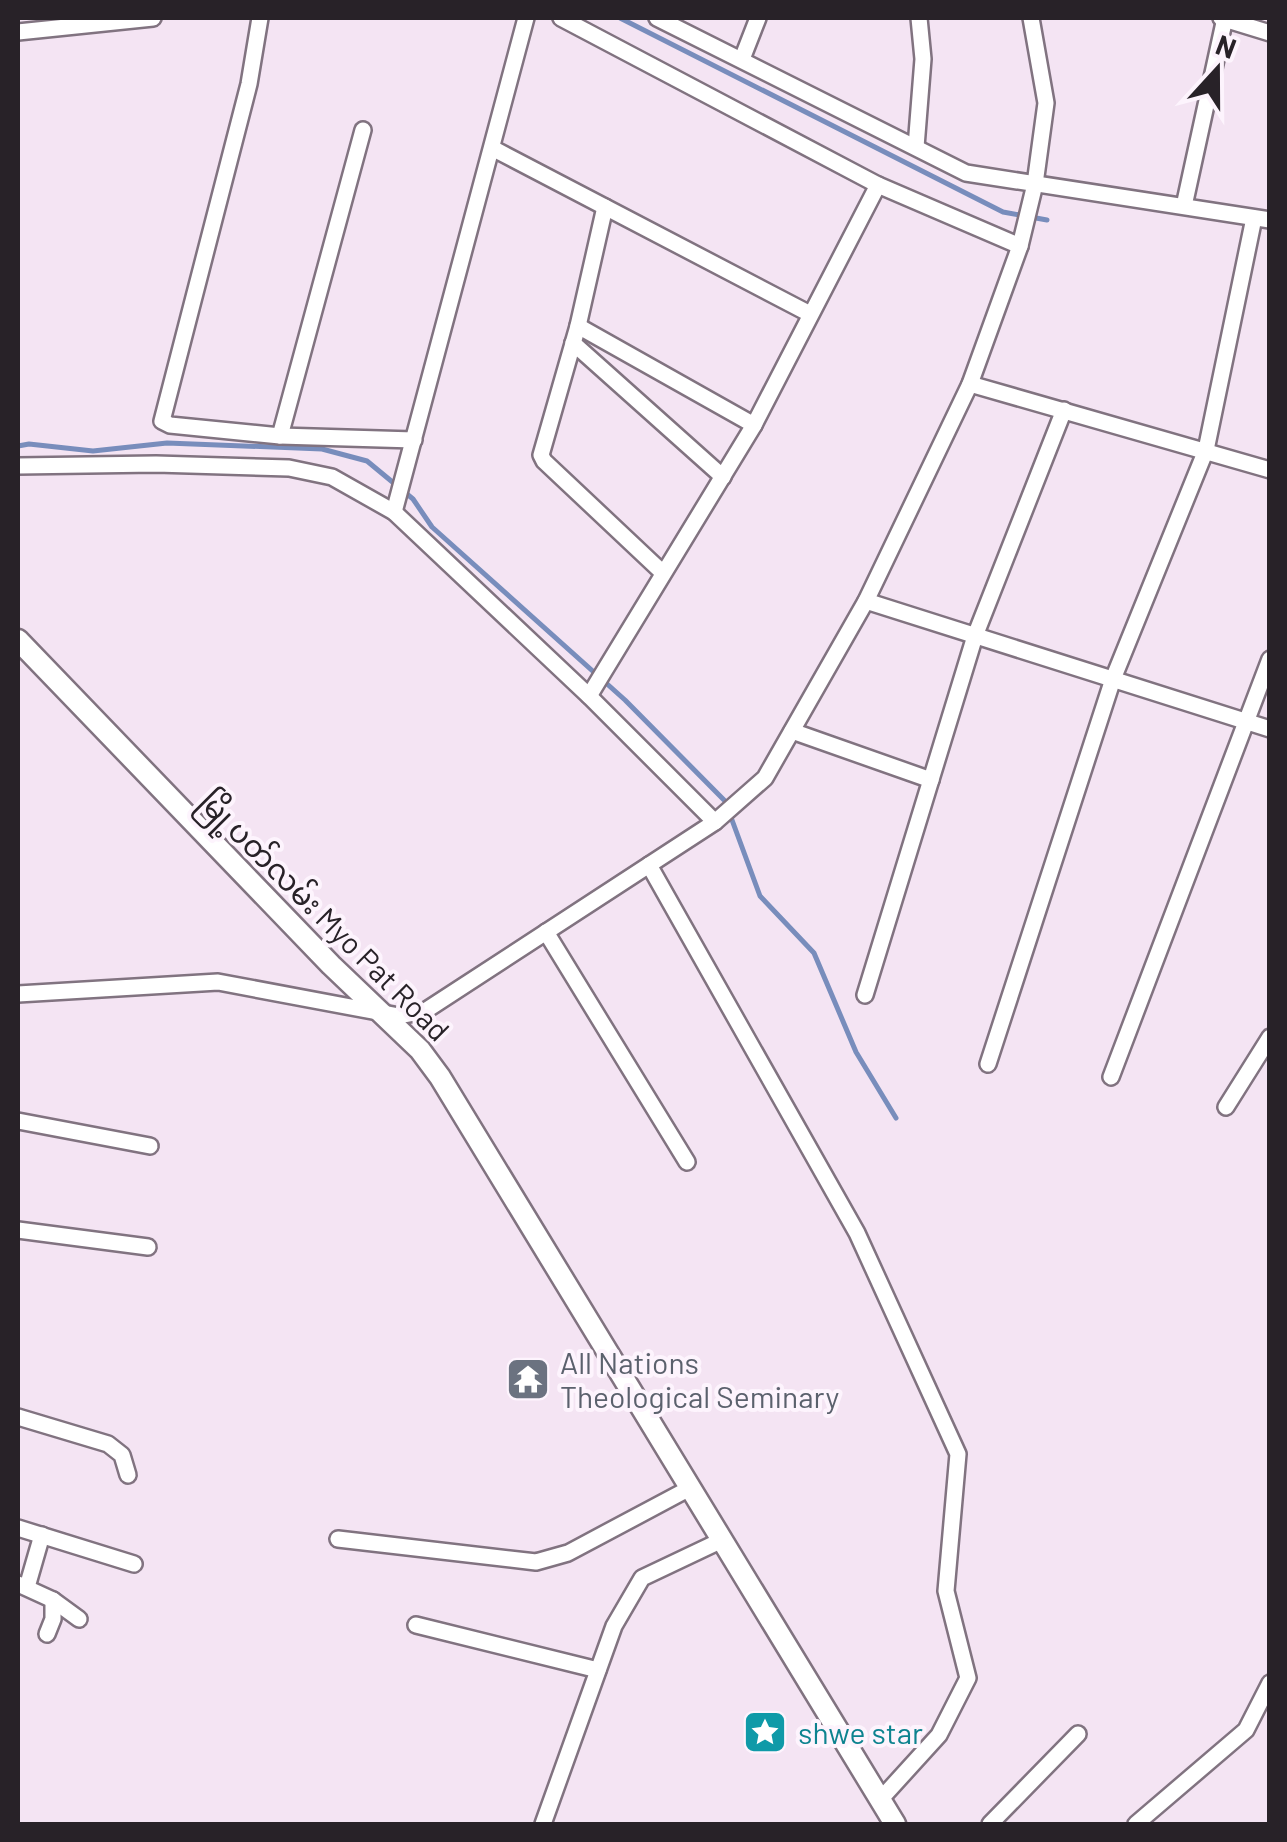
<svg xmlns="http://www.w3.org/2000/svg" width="1287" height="1842" font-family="Barlow,'Noto Sans Myanmar',sans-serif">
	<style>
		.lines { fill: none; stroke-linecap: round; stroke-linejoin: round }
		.stream { stroke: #788dbc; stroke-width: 5 }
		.minor-casing { stroke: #817380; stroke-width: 20 }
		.secondary-casing { stroke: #817380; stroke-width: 25 }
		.minor { stroke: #fff; stroke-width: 15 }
		.secondary { stroke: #fff; stroke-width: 20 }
		.labels { text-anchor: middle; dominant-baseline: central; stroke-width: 8; stroke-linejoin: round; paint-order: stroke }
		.street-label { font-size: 30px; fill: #282228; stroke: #fdf4fd }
		.worship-label { font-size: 30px; fill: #5b616d; stroke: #fdf4fd; text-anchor: start }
		.culture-label { font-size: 30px; fill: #0d838f; stroke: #fdf4fd; text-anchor: start }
	</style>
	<rect width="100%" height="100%" fill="#f4e4f3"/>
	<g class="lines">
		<g class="stream">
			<polyline points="620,18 1003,212 1047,220"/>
			<polyline points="18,446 29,444 93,451 167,443 322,449 367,461 413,499 432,527 625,700 725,801 760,896 814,953 856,1052 896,1118"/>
		</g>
		<g class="minor-casing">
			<g id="minor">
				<polyline points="260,18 249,84 162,421 170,425 280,436 414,440"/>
				<polyline points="561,18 878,185 1020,246"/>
				<polyline points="657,18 966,173 1270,220"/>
				<polyline points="1221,18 1270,33"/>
				<polyline points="18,32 153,18"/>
				<polyline points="742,59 758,18"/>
				<polyline points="916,147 923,59 919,18"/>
				<polyline points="492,148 810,314"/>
				<polyline points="1184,206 1225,18"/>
				<polyline points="605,207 578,326 541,455 544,461 663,573"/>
				<polyline points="578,326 754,425"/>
				<polyline points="573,343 723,477"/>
				<polyline points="970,384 1270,470"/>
				<polyline points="280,436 363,130"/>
				<polyline points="18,466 156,464 289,468 332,477 394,512 589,696 715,822"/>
				<polyline points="394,512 526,18"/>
				<polyline points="866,601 1270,729"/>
				<polyline points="589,696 754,425 878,185"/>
				<polyline points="792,731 931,780"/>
				<polyline points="649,865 857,1233 958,1454 946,1591 968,1678 939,1735 879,1801"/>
				<polyline points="546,932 687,1162"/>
				<polyline points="18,994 218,982 399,1016 425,1011 715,822 765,778 866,601 970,384 1020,246 1035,184 1046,103 1031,18"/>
				<polyline points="865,995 975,636 1064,410"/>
				<polyline points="988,1064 1113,679 1206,450 1254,218"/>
				<polyline points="1111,1077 1270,659"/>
				<polyline points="1226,1107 1270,1037"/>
				<polyline points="18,1121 150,1146"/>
				<polyline points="18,1230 148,1247"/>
				<polyline points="18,1417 108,1444 122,1455 128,1475"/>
				<polyline points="18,1528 134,1564"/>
				<polyline points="338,1539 536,1562 568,1553 690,1488"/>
				<polyline points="18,1584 53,1600 79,1619"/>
				<polyline points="27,1587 42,1535"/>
				<polyline points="416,1625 598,1670"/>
				<polyline points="47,1634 53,1619 53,1600"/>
				<polyline points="543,1824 614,1626 642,1578 720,1541"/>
				<polyline points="990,1824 1078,1734"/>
				<polyline points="1136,1824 1246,1730 1270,1683"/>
			</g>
		</g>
		<g class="secondary-casing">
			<polyline id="secondary" points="18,640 331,965 420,1050 440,1077 895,1824"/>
		</g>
		<use href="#minor" class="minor"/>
		<use href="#secondary" class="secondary"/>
	</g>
	<defs>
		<g id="temple-square" transform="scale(2.25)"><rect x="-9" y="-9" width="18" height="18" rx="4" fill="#6b7280" stroke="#fdf4fd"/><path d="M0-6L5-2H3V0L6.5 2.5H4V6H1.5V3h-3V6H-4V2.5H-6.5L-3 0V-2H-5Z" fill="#fff"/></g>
		<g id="sight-square" transform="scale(2.25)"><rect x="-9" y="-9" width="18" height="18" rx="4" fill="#0f9aa8" stroke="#fdf4fd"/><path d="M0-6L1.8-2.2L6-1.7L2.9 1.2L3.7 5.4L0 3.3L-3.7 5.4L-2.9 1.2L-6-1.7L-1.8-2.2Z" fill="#fff"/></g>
	</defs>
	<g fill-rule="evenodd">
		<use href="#temple-square" x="528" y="1379"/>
		<use href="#sight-square" x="765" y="1732"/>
	</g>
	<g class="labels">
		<g class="street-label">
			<text transform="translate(325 915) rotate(45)">မြို့ပတ်လမ်း Myo Pat Road</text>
		</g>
		<g class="worship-label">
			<text x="560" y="1362">All Nations<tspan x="560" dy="34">Theological Seminary</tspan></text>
		</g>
		<g class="culture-label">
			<text x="798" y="1732">shwe star</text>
		</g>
	</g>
	<rect width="1287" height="1842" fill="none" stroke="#282228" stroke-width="40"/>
	<g transform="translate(1217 70) rotate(21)" stroke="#fdf4fd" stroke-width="8" paint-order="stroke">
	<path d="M0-8L18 38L0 25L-18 38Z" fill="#282228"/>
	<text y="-15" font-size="28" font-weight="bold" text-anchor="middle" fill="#282228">N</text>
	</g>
</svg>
